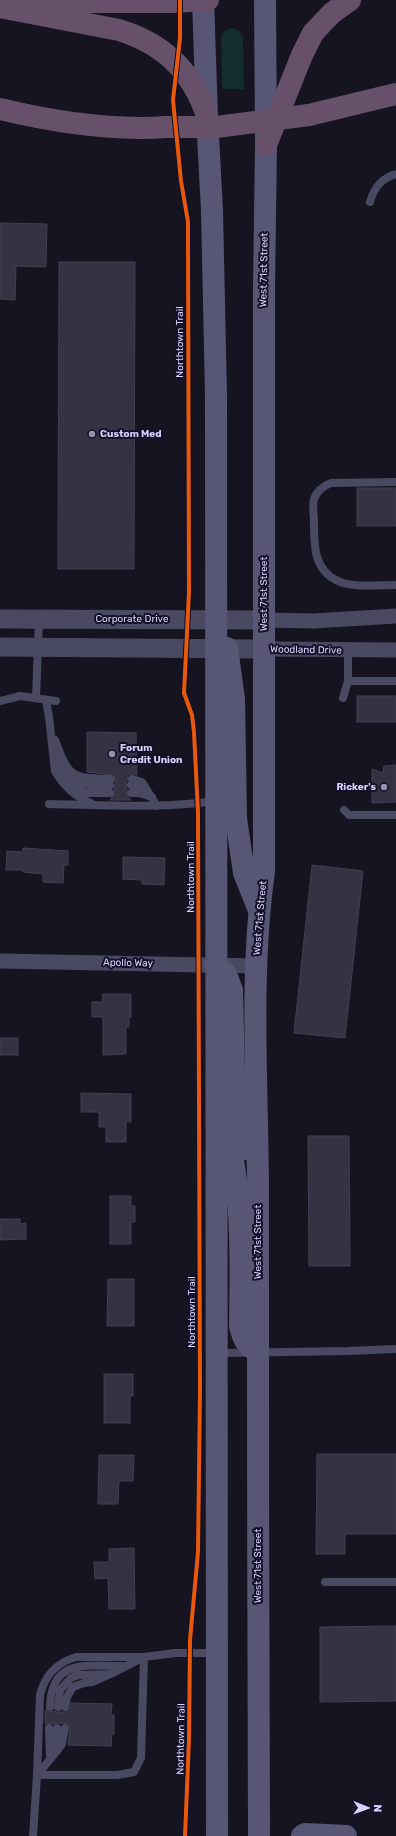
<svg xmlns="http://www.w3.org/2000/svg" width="396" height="1836" font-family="Rubik,sans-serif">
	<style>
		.green { fill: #132c2d }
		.building { fill: #343243; stroke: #433f54 }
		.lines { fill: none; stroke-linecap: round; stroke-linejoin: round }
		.service { stroke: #4a4962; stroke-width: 8 }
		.minor { stroke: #4a4962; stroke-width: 15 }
		.tertiary { stroke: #4a4962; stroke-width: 19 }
		.secondary { stroke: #575674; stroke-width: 22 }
		.motorway { stroke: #67516a; stroke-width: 22 }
		.motorway-bridge { stroke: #67516a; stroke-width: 22 }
		.cycleway-casing { stroke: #130f26; stroke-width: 6 }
		.cycleway { stroke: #e8590c; stroke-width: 4 }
		.poi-dot { fill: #9591b1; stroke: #130f26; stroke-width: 1.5 }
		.labels { text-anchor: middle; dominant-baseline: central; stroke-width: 4; stroke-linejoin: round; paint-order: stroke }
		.street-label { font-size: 10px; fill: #d9d4ff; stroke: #130f26 }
		.poi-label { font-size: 10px; font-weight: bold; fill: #d9d4ff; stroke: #130f26; text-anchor: start }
	</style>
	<rect width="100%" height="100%" fill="#161421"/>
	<path class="green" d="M234,28L239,31L243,37L244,89H222L221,37C223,31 228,28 234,28Z"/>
	<g class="building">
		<polygon points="0,223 47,224 46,267 16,266 15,300 0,299"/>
		<polygon points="59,262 135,262 134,569 58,569"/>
		<rect x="357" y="488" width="39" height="38"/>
		<rect x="357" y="696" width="39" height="26"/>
		<polygon points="87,732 136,733 137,775 131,774 128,775 126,786 127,789 126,795 131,800 110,800 115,793 114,789 116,779 114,775 87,772"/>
		<polygon points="396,765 396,802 372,803 372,769 383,773 384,766"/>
		<polygon points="23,848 68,851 68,865 64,865 63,883 43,882 43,874 23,872 23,870 6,870 7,851 22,852"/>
		<polygon points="123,857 165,858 164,885 142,884 142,880 123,879"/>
		<polygon points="312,865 363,871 345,1038 294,1033"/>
		<polygon points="103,994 131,994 131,1017 129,1017 129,1027 126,1027 126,1054 103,1055 103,1017 92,1017 92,1002 102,1002"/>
		<rect x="0" y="1038" width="18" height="17"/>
		<polygon points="81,1093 131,1094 131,1122 126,1122 126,1142 106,1142 106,1127 99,1127 99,1112 81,1112"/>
		<polygon points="308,1136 349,1136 350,1266 309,1266"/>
		<polygon points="110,1196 131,1196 131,1206 135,1206 135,1222 131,1222 131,1244 110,1244"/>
		<polygon points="0,1219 20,1219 20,1224 26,1223 26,1239 0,1240"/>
		<polygon points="108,1279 134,1279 134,1326 107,1326"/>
		<polygon points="104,1374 133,1374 133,1396 130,1396 130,1423 104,1423"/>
		<polygon points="317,1454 396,1454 396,1534 345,1534 345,1554 316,1554"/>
		<polygon points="99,1455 134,1455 133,1481 119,1481 118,1504 98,1504"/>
		<polygon points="134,1548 135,1609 109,1609 108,1578 95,1579 94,1562 109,1562 109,1549"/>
		<polygon points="396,1626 396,1701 320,1702 320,1627"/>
		<polygon points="71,1703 112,1704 111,1715 114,1715 114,1734 112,1734 111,1746 68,1745 70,1729 69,1724 57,1723 53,1724 49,1723 45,1724 45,1710 50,1712 54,1711 57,1712 66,1712 69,1710"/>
	</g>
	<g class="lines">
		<g class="service">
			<path d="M370,202C374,188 381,178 396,174"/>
			<path d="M396,482L331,483C323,486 317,491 314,499C312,505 314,515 314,521C314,544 313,570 338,581C351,588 381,585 396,585"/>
			<polyline points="348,650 348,681 396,681"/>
			<polyline points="36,698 39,619"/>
			<polyline points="343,698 348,681"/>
			<path d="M46,700L49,717L55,771C63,785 75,797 91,803"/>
			<polyline points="0,701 20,696 56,701"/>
			<path d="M55,740C69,778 71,778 111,779"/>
			<path d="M57,760C67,788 85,785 110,785"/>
			<polyline points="132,779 142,782 157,806"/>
			<polyline points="131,785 147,791"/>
			<polyline points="69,787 86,793 110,793"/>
			<polyline points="131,793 139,793 152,797"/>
			<path d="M49,804C104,805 160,809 214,801"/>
			<polyline points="344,810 349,815 396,815"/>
			<polyline points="217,1353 347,1351 396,1349"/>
			<polyline points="325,1582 396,1582"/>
			<path d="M50,1707C51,1658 87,1666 123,1666"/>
			<polyline points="58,1707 60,1690 71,1678 78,1675 111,1674 142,1658"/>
			<polyline points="65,1707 67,1697 73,1687 84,1683 93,1682 108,1675"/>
			<polyline points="49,1728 50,1759"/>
			<polyline points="57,1751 62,1744 65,1728"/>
			<polyline points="37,1775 117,1775 134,1772 141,1758 144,1657"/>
			<polyline points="37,1775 57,1751 57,1728"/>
			<path d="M33,1836L37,1775L40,1695C45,1675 56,1663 76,1657H144L175,1653H216"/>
		</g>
		<g class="minor">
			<polyline points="264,620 313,621 396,616"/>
			<polyline points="264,649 396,650"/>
			<polyline points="0,961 256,966"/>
		</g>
		<g class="tertiary">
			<polyline points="0,619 264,620"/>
			<polyline points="0,647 264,649"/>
		</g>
		<g class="secondary">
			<polyline points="203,0 207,116 212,211 216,395 217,1836"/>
			<polyline points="227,648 234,699 236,818 244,873 258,908"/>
			<polyline points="215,965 226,974 232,990 234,1072 237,1103 246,1149"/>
			<path d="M223,1116C243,1185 241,1255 240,1326C243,1339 246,1345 258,1352"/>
			<path d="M259,1836C258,1623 258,1409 258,1196C258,1089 249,978 264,872V288L266,145L265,0"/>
			<polyline points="302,1836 305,1834 346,1836"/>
		</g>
		<g class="motorway">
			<polyline points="24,5 65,2 172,2 208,0"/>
			<path d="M0,7L119,30C164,44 192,71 207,116"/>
			<path d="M0,109C54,122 110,131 166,127"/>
			<polyline points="309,115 396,94"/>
			<polyline points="266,145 302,55 313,33 332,13 350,0"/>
		</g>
		<polyline class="motorway-bridge" points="166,127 216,127 309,115"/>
		<g class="cycleway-casing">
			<polyline id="cycleway" points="180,0 180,38 173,100 181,181 188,222 188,242 189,592 184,693 192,715 194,732 198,813 200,1391 198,1552 190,1640 189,1739 185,1836"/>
		</g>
		<use href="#cycleway" class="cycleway"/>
	</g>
	<g class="poi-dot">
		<circle cx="92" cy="434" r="4"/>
		<circle cx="112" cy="754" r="4"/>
		<circle cx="384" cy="787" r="4"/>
	</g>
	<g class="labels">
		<g class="street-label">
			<text transform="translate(264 270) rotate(-89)">West 71st Street</text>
			<text transform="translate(180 342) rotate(-90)">Northtown Trail</text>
			<text transform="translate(264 594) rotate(-90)">West 71st Street</text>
			<text x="132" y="619">Corporate Drive</text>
			<text transform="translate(306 650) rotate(1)">Woodland Drive</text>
			<text transform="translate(191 877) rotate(-90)">Northtown Trail</text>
			<text transform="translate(260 918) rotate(-85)">West 71st Street</text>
			<text transform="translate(128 963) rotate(1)">Apollo Way</text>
			<text transform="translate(258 1242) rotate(-90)">West 71st Street</text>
			<text transform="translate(192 1312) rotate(-90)">Northtown Trail</text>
			<text transform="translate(258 1566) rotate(-90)">West 71st Street</text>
			<text transform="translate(181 1739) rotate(-89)">Northtown Trail</text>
		</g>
		<g class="poi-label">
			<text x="100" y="434">Custom Med</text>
			<text x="120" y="748">Forum<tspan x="120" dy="12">Credit Union</tspan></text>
			<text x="376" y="787" text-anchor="end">Ricker's</text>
		</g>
	</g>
	<g transform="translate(368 1808) rotate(91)" stroke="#130f26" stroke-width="3" paint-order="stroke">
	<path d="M0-3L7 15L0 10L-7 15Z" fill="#d9d4ff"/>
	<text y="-6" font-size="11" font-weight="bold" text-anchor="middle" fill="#d9d4ff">N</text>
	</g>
</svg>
